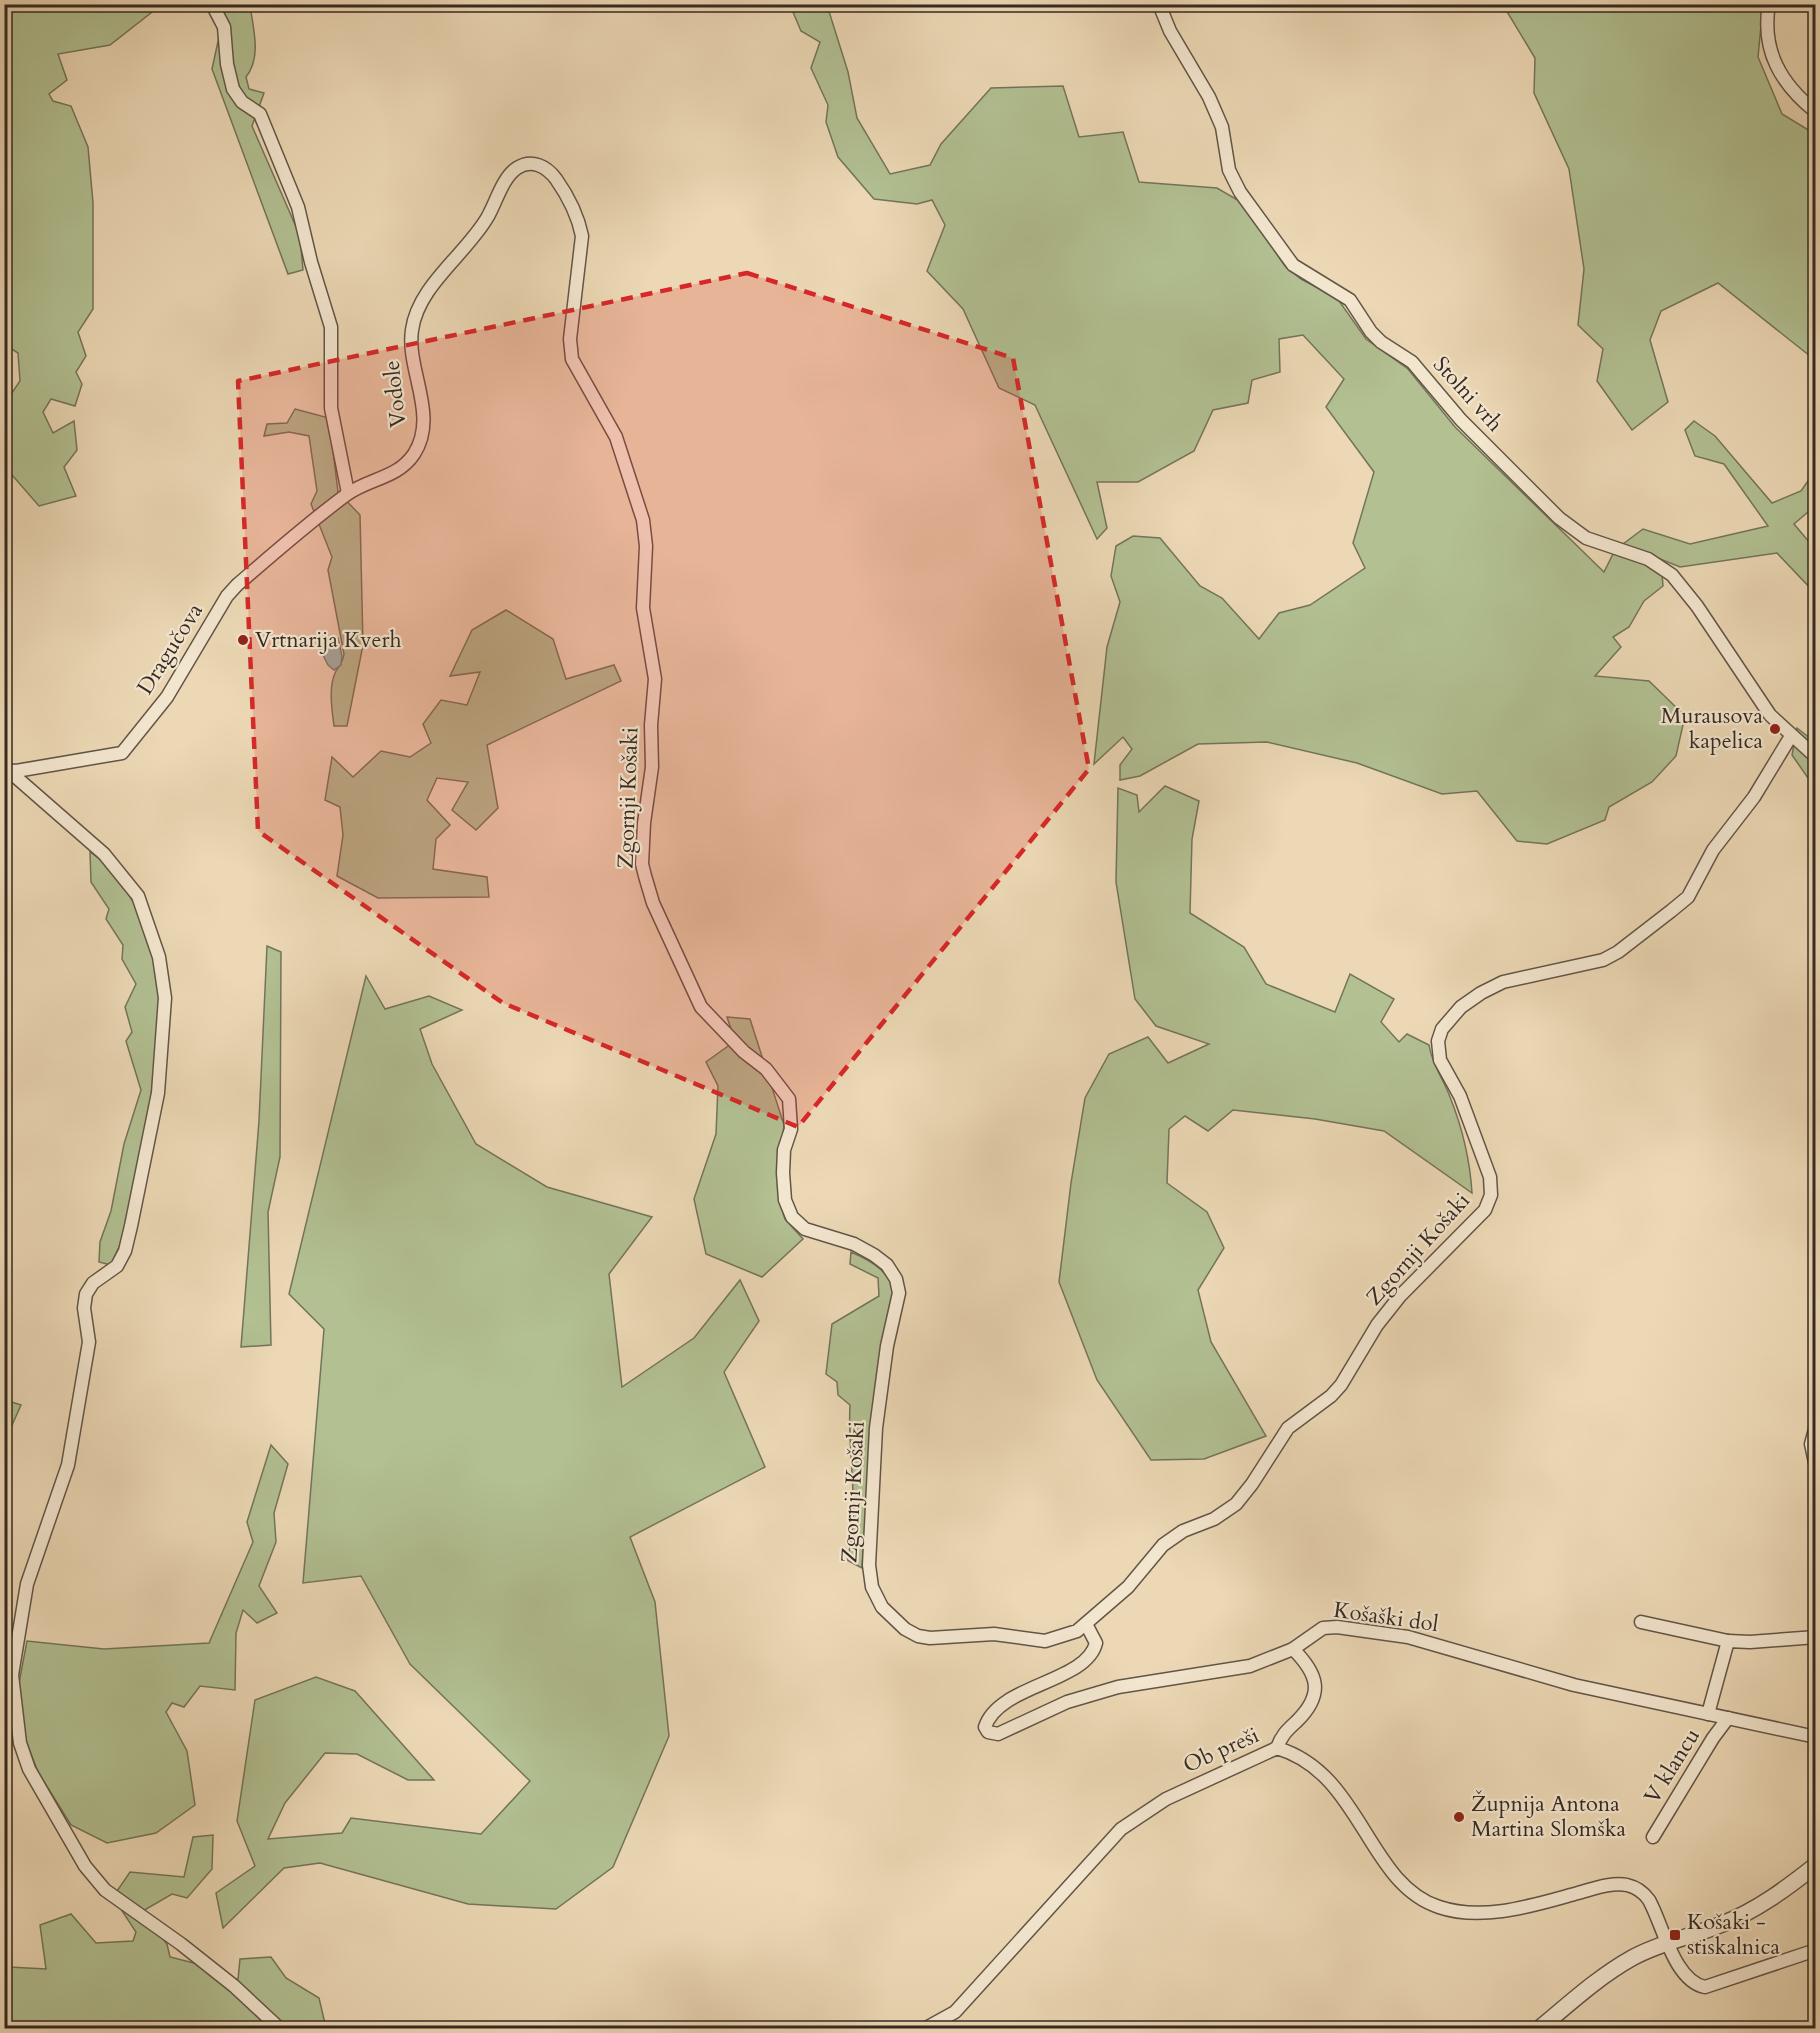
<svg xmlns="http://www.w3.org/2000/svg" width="1820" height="2033" font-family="Cardo,serif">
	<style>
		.green { fill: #b2c092; stroke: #74745a; stroke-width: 1.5 }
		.water { fill: #99baa9; stroke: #718073; stroke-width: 1.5 }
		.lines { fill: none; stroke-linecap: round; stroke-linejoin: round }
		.minor-casing { stroke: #635547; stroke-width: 15 }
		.tertiary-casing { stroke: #635547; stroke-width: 18 }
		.minor { stroke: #f3e6cf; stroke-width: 12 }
		.tertiary { stroke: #f3e6cf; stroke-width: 15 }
		.marked { fill: #d62828; fill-opacity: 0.2; stroke: #d62828; stroke-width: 4.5; stroke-dasharray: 12 8; stroke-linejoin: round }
		.poi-dot { fill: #8f2418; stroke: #f3e6cf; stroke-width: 2 }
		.labels { text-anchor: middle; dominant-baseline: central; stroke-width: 4.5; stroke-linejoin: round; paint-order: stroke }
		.street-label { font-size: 22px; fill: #352922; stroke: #f3e6cf }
		.poi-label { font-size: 22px; fill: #352922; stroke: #f3e6cf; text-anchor: start }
	</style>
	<rect width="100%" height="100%" fill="#ecd8b5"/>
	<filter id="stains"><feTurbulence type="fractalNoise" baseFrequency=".00333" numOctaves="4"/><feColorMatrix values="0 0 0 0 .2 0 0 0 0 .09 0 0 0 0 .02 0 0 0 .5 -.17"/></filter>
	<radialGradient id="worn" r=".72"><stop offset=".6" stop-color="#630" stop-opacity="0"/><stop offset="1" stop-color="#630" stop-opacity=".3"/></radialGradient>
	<g class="green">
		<polygon points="4,5 161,5 110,45 58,54 67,80 49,94 53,101 71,106 88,147 93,203 93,309 78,332 86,356 76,372 82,384 75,406 51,399 43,412 53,433 74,421 77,450 64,467 76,496 39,506 5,467 5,403 20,381 18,353 4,344"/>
		<path d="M226,5H250C253,28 262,57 246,77L249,89L264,93L252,126L300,236L303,270L288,274L212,69Z"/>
		<polygon points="790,5 827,5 848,72 857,118 890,174 930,165 941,144 991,88 1063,86 1079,137 1123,132 1139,182 1217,188 1241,202 1285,266 1301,279 1337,298 1366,339 1408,369 1455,427 1604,572 1614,552 1645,562 1662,574 1663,586 1644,601 1629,627 1613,637 1621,647 1595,676 1649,681 1685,716 1676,756 1652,782 1609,807 1605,820 1547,844 1517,841 1477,791 1442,794 1357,763 1267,742 1198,744 1140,776 1120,780 1120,765 1132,749 1123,737 1094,764 1107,647 1120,602 1111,576 1116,546 1133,536 1160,538 1200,586 1222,598 1259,639 1279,613 1310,605 1365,568 1353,543 1374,472 1326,407 1344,379 1303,335 1279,339 1280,372 1252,380 1248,403 1213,410 1194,451 1138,482 1097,482 1107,528 1097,539 1035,405 999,388 963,309 927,271 945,225 932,200 917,204 874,199 838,157 826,122 828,105 811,68 820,42 801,31"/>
		<polygon points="1503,5 1763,5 1758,57 1782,114 1815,134 1815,360 1718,283 1661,311 1650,340 1668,402 1632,430 1597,381 1603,349 1578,325 1584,269 1569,169 1534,93 1535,58"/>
		<path d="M295,409L329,418L338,492L360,515L363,645L347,726H334C332,710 328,686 336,671C340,664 343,663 344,654L328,570L332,557L311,504L317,491L309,436L289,432L264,436L267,424L287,423Z"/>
		<polygon points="1694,421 1715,436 1772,503 1801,491 1815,471 1815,506 1794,524 1815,549 1815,593 1777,553 1680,567 1623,544 1643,529 1690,544 1768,526 1724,464 1695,456 1685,430"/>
		<polygon points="506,610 553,639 566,679 614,665 621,681 487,745 498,808 476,830 452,810 468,782 437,778 427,800 450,825 436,839 433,869 487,877 489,897 378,898 337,876 343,835 340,807 325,800 332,757 353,777 381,751 410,757 431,743 423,724 441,700 467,705 480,672 450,676 472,630"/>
		<polygon points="1797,728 1815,742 1815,788 1792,755"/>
		<path d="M1165,786L1199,801L1192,839L1190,913L1244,947L1266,984L1335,1012L1350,974L1394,999L1381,1022L1399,1042L1407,1034L1429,1045C1432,1065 1443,1078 1450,1097C1462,1127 1470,1161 1472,1193L1384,1131L1315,1119L1233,1110L1208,1131L1185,1116L1169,1129L1167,1183L1207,1212L1224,1248L1198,1290L1211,1342L1266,1436L1204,1459L1151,1460L1097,1380L1059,1282L1071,1183L1085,1098L1109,1054L1148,1037L1168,1063L1209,1044L1156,1026L1135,999L1116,882L1118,788L1137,795L1139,812Z"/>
		<polygon points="90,852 113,868 141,915 154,960 161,1006 147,1132 126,1231 111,1265 99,1262 100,1242 111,1211 124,1144 141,1090 126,1041 132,1032 125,1007 136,984 122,959 123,945 106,919 109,909 91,882"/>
		<polygon points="267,946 281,952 280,1157 268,1212 271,1345 241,1347 259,1121"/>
		<polygon points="366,976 385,1009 429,996 462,1010 420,1029 432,1064 476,1144 547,1187 652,1217 609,1274 622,1387 694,1338 740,1280 759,1321 724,1372 765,1467 630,1537 655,1602 669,1736 613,1867 556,1909 468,1904 320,1863 284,1868 223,1928 216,1893 255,1866 237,1821 255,1700 316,1677 355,1691 434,1780 408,1780 357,1754 325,1753 285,1803 268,1839 342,1833 351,1818 481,1834 530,1781 410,1664 361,1576 303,1583 324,1329 289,1294"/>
		<polygon points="727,1017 750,1019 784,1125 778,1174 779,1201 785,1219 803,1239 762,1277 706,1254 694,1199 716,1134 718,1086 706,1062 735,1041"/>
		<path d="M851,1252C874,1262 889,1271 896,1296L868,1484L862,1568L847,1560C861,1510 847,1456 850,1405L838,1395L837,1382L826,1374L832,1324L879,1296L878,1278L850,1264Z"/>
		<polygon points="5,1400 21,1405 5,1441 4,1400"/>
		<polygon points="271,1445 288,1464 274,1513 276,1542 259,1586 277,1613 257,1623 243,1610 236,1633 235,1690 200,1686 184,1707 172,1703 166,1712 187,1751 195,1805 156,1833 107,1843 71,1825 38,1772 17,1718 19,1683 27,1641 104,1649 209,1643 253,1542 247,1522"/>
		<polygon points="213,1835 212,1869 187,1898 172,1894 141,1912 167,1944 170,1957 213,1968 226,1981 238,1979 240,1959 271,1957 286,1978 319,1998 326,2028 5,2028 4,1955 9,1967 46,1969 40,1925 71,1914 96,1943 133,1941 136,1932 113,1897 130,1872 184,1877 193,1837"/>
	</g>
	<polygon class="water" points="338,638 342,656 341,665 334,670 328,665 320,649 324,641"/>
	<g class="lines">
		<g class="minor-casing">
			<g id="minor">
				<polyline points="212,4 224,27 227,64 233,89 242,102 260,114 298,207 311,262 331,327 331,408 348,493"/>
				<polyline points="1159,4 1170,31 1209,97 1222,127 1229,170 1240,192 1293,265 1350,300 1371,332 1381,342 1412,362 1461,420 1559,518 1586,538 1648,559 1672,575 1697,606 1770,715 1816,757"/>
				<path d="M1769,4C1761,51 1781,84 1816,112"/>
				<path d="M4,770L16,771L122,753L167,697L227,596L237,585C273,554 308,523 346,495C369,478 397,479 414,454C439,415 406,370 412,330C418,286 465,255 487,218C496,203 502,178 517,168C532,158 547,167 556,179C568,196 578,216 582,236L570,339L572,359L616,437L643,520L646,546L643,608L655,679L651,725L652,767L644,823L642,864L645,876L653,903L701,1007L744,1052L766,1069L789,1099L791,1129L784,1150L783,1173L785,1200L792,1217L805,1229L854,1244L874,1255L887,1265L896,1279L899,1293L887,1346L876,1428L869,1565L872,1587L882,1607L905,1629L918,1636L930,1638L994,1634L1045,1641L1077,1631L1128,1587L1163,1545L1183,1531L1214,1519L1236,1504L1252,1484L1288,1428L1331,1396L1341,1385L1377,1325L1400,1296L1485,1210L1491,1195L1490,1177L1460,1096L1440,1060L1438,1041L1442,1029L1461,1007L1481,993L1503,982L1603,960L1618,952L1671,911L1688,897L1713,850L1754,797L1791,736"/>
				<polyline points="9,771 104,854 138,896 159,957 165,998 158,1093 131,1226 125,1251 117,1266 93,1283 86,1294 84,1308 89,1342 68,1465 27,1584 12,1675 20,1743 29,1769 85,1866 105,1890 181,1944 234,1986 279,2028"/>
				<polyline points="1816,1426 1811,1444 1816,1467"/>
				<polyline points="1641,1622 1728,1641"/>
				<path d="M1086,1624L1096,1643C1086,1683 999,1684 985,1727L988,1732L998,1734L1067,1702L1118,1687L1250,1666L1293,1649L1323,1628L1337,1627L1408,1637L1574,1685L1816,1737"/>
				<polyline points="1708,1714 1728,1641 1750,1642 1816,1637"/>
				<path d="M1277,1748C1281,1736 1287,1730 1296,1722C1325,1694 1318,1674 1293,1649"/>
				<polyline points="1653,1837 1713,1738 1728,1718"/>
				<path d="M926,2028L955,2012L1121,1829L1166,1799L1277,1748C1362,1773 1367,1884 1439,1907C1483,1922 1534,1905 1578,1893C1593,1889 1611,1882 1627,1885C1636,1887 1644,1893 1649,1900C1663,1925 1674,1981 1705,1987L1816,1950"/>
			</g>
		</g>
		<g class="tertiary-casing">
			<path id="tertiary" d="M1540,2028C1569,2004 1598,1977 1632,1958C1661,1942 1692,1937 1722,1924C1756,1911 1787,1888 1816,1865"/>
		</g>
		<use href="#minor" class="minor"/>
		<use href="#tertiary" class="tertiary"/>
	</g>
	<path class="marked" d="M747,273L1013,358L1089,769L798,1127L503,1003L258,831L238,381Z"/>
	<g class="poi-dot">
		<circle cx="243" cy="640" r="6"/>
		<circle cx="1775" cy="729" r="6"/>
		<circle cx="1459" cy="1817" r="6"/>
		<rect x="1669" y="1929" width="12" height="12" rx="3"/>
	</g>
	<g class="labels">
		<g class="street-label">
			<text transform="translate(395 394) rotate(-96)">Vodole</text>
			<text transform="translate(1468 394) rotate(48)">Stolni vrh</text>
			<text transform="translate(170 649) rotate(-58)">Dragučova</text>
			<text transform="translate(628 798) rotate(-88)">Zgornji Košaki</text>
			<text transform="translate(1418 1249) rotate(-48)">Zgornji Košaki</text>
			<text transform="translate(853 1492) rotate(-87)">Zgornji Košaki</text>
			<text transform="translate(1386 1617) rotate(8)">Košaški dol</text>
			<text transform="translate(1221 1750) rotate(-24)">Ob preši</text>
			<text transform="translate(1672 1766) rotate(-58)">V klancu</text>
		</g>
		<g class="poi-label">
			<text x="255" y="640">Vrtnarija Kverh</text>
			<text x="1763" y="716" text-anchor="end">Murausova<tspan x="1763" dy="25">kapelica</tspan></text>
			<text x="1471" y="1804">Župnija Antona<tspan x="1471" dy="25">Martina Slomška</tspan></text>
			<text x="1687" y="1922">Košaki -<tspan x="1687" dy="25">stiskalnica</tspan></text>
		</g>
	</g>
	<rect width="1820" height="2033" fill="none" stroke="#ecd8b5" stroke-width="24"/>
	<rect x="6" y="6" width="1808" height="2021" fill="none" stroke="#352922" stroke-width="3"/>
	<rect x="12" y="12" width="1796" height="2009" fill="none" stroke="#352922" stroke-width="1.5"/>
	<rect width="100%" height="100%" filter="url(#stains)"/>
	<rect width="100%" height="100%" fill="url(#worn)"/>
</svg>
